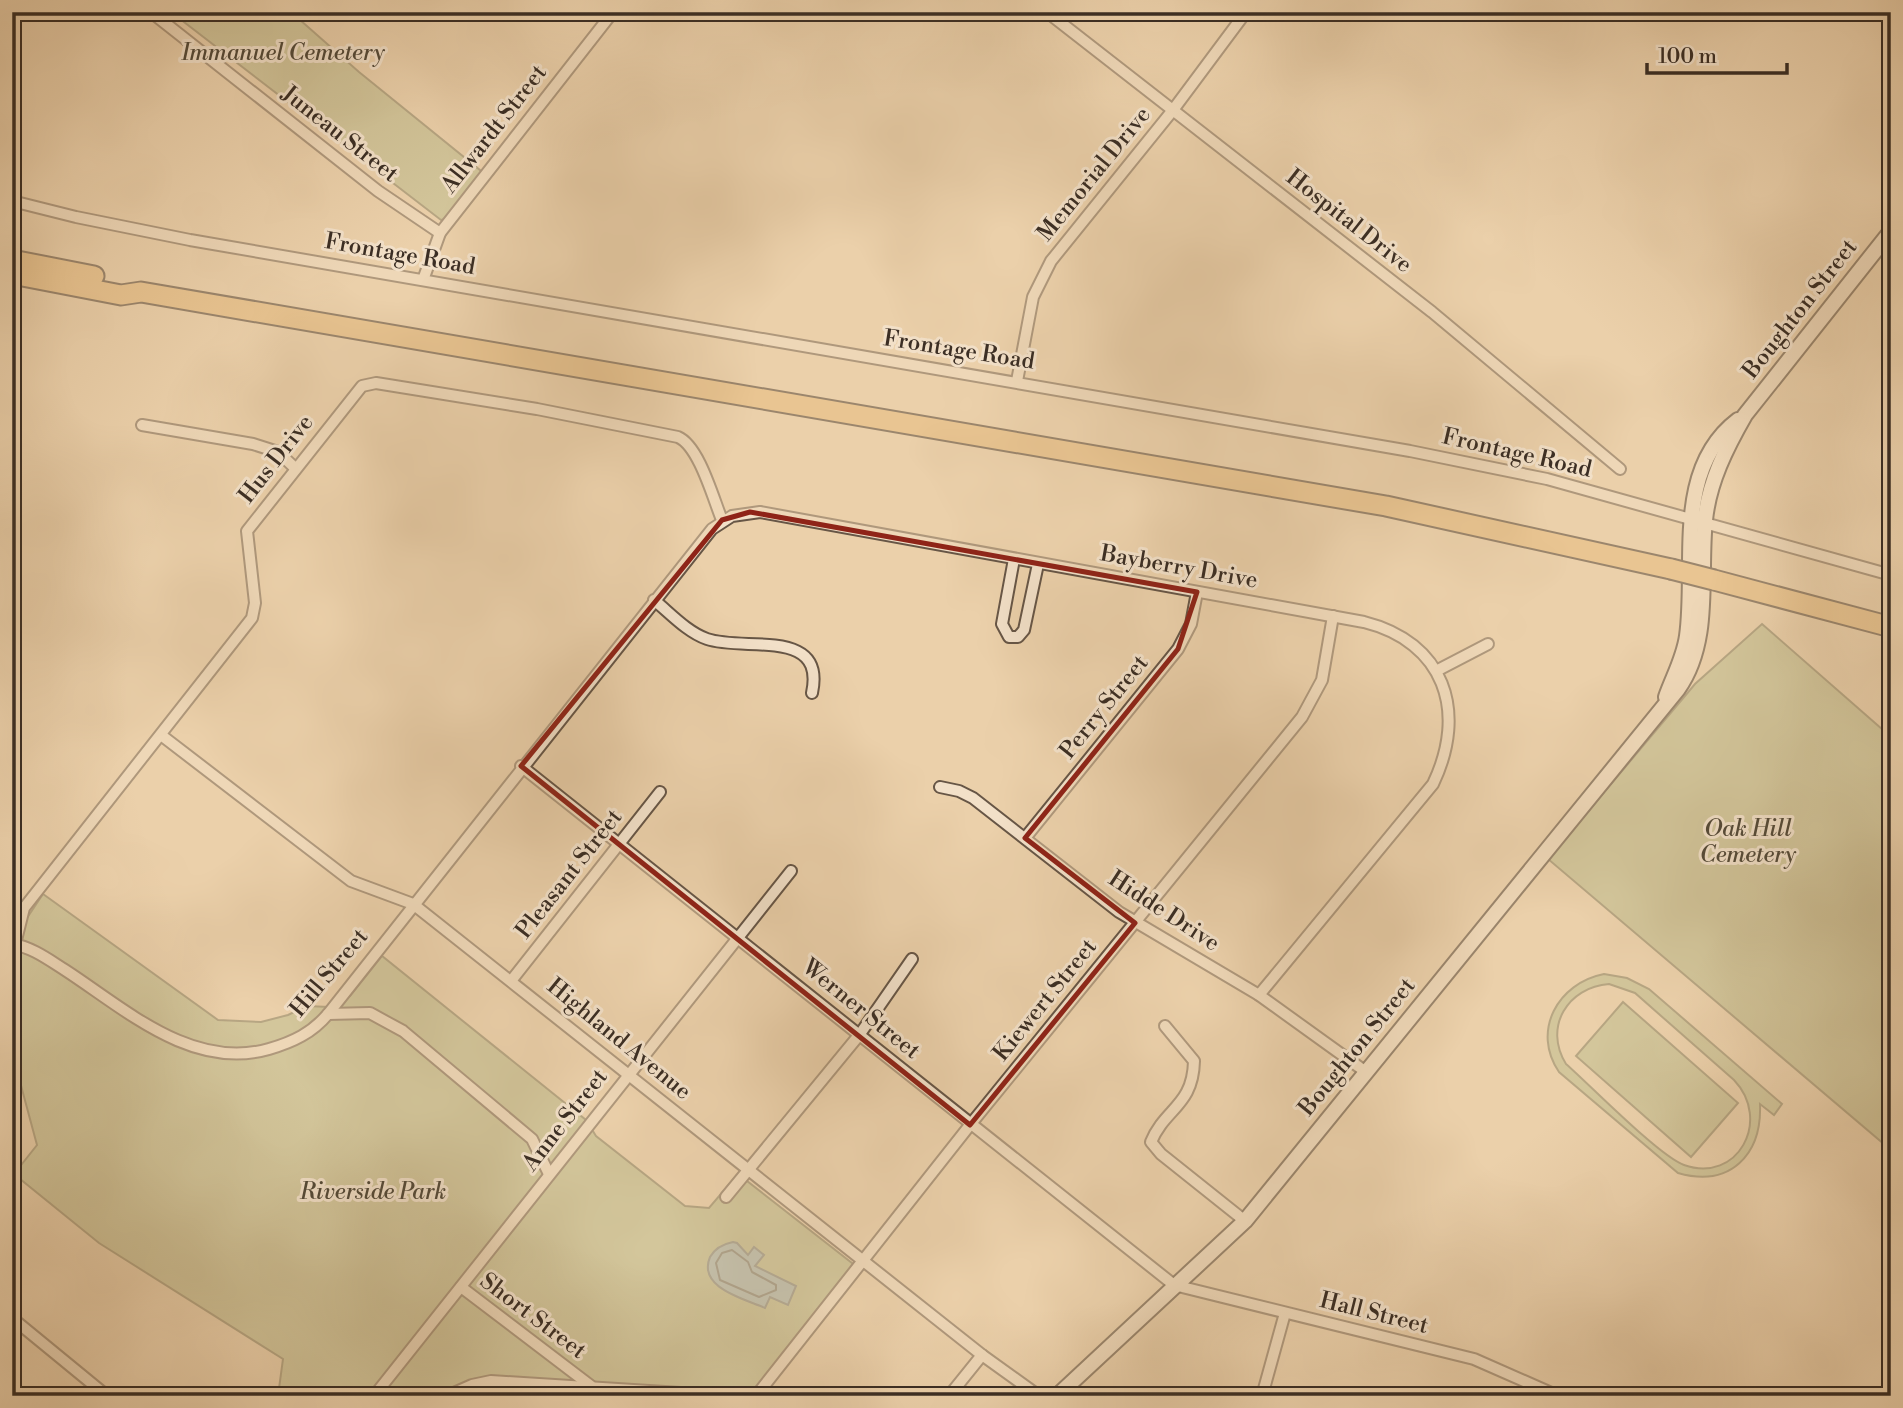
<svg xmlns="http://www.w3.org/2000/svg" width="1903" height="1408" font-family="'Libre Bodoni',serif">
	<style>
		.green { fill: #b7bb89; stroke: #797456; stroke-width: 2; fill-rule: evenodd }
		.water { fill: #9cb4b4; stroke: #757e7a; stroke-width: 2 }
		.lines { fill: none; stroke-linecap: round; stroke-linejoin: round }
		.shore { stroke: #6c716c; stroke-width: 2 }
		.street-casing { stroke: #675646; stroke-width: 14 }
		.secondary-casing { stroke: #3b2e24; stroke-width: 18 }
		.highway-casing { stroke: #3b2e24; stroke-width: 23 }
		.street { stroke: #f2e0c8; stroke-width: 10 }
		.secondary { stroke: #f2e0c8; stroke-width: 14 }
		.highway { stroke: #e6b875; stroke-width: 19 }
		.highway-bridge-casing { stroke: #3b2e24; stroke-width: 23; stroke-linecap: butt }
		.highway-bridge { stroke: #e6b875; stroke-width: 19 }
		.marked { fill: none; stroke: #8f2418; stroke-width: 5; stroke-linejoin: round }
		.labels { text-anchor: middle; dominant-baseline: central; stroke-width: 6; stroke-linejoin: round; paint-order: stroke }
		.park-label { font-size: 23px; font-style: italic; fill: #544a38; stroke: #f2e0c8 }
		.street-label { font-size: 23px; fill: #3b2e24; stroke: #f2e0c8 }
	</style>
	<rect width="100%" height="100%" fill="#ebd0aa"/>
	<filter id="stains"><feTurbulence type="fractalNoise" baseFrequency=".00286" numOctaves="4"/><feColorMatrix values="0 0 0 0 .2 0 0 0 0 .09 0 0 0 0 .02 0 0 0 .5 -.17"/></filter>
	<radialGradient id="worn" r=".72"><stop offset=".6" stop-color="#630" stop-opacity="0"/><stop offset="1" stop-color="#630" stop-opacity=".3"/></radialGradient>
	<g class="green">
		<polygon points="171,12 291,12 359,72 486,175 450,218 441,220"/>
		<polygon points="1762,624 1891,737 1891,1150 1548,859 1695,684"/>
		<polygon points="43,894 218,1020 261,1022 288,1015 307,1006 329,1007 350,996 382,956 586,1120 596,1136 685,1206 709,1208 738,1174 857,1267 761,1396 278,1396 283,1359 99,1243 14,1174 37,1145 12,1052 12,951 20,952 23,924"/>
		<path d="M1604,974L1627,978L1649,989L1782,1104L1774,1115L1760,1104C1762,1155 1730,1188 1678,1173L1559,1072C1531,1031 1558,983 1604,974ZM1609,984L1635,993L1734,1080C1772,1120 1738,1184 1684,1165C1659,1156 1590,1085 1566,1064C1543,1027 1568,987 1609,984Z"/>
		<polygon points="1623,1002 1738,1103 1691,1157 1576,1056"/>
	</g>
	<path class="water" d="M733,1242L737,1243L748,1255L754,1247L764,1255L755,1266L796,1286L788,1305L770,1297L765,1308C745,1299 697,1288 710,1257C715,1248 723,1244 733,1242Z"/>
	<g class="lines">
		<polygon class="shore" points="732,1250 748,1262 752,1272 776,1285 776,1290 759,1297 720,1280 716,1263 722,1253"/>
		<g class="street-casing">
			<g id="street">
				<polyline points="151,12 378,191 440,233"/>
				<polyline points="1047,12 1432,312 1620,469"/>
				<polyline points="12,201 76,217 190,240 1410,451 1547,479 1891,575"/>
				<polyline points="423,280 440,233 613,12"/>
				<polyline points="1017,381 1033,297 1051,261 1173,110 1246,12"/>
				<polyline points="142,425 253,444 278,452 295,468"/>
				<polyline points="1014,559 1002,624 1009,637 1018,637 1024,630 1038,564"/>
				<path d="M654,600C670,613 687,632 707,639C745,652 826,627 812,693"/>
				<polyline points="1438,670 1488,644"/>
				<polyline points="161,735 351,881 413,904 982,1355 1039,1396"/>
				<polyline points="521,766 1174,1285 1474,1359 1558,1396"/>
				<polyline points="940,787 959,791 973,798 1119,912 1259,995 1366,1072"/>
				<polyline points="1025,838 1178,649 1191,624 1197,592"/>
				<path d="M12,944C32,947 49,960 65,970C125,1009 192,1071 269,1049C293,1042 312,1033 328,1014L712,529L732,516L760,512L1364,622C1444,642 1468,711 1433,784L1259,995"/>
				<path d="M15,944L24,908L252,618L255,603L247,531L362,386L376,383L537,409L678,437C699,446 713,498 722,520"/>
				<polyline points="511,981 660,792"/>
				<polyline points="328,1014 370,1013 403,1031 532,1139 549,1174"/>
				<path d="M1165,1026L1194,1061C1193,1106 1165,1108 1151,1142L1161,1154L1245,1221"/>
				<polyline points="726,1197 860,1034 912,959"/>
				<polyline points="461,1287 591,1386"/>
				<polyline points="12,1318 107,1396"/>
				<polyline points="374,1396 791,871"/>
				<polyline points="447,1396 472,1385 491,1381 728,1396"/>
				<polyline points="756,1396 970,1125 1302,717 1322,680 1333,616"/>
				<polyline points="949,1396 982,1355"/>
				<polyline points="1262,1396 1285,1313"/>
			</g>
		</g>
		<g class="secondary-casing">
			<g id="secondary">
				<path d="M1666,697C1673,677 1684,658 1687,636C1697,565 1672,470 1738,420"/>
				<path d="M1057,1396L1245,1221L1678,689C1712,641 1699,575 1705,520C1709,482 1726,448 1745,415L1891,231"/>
			</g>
		</g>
		<g class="highway-casing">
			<g id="highway">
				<polyline points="12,260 94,276"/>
				<polyline points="12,274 121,295 141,292 1386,506 1671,569"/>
				<polyline points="1714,580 1891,627"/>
			</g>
		</g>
		<use href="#street" class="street"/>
		<use href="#secondary" class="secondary"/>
		<use href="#highway" class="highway"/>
		<g class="highway-bridge-casing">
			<polyline id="highway-bridge" points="1671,569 1714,580"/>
		</g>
		<use href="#highway-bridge" class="highway-bridge"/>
	</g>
	<path d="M0 0H1903V1408H0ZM750,512L1197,592L1178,649L1025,838L1135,923L970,1125L521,766L722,520Z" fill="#ebd0aa" fill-opacity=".55" fill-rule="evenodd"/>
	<path class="marked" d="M750,512L1197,592L1178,649L1025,838L1135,923L970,1125L521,766L722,520Z"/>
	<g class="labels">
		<g class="park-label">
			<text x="283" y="53">Immanuel Cemetery</text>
			<text x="1748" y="829">Oak Hill<tspan x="1748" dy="26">Cemetery</tspan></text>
			<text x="373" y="1192">Riverside Park</text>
		</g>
		<g class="street-label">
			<text transform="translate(494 129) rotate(-52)">Allwardt Street</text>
			<text transform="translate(340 134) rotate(38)">Juneau Street</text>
			<text transform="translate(1094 174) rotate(-51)">Memorial Drive</text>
			<text transform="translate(1349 221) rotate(38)">Hospital Drive</text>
			<text transform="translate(400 254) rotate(10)">Frontage Road</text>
			<text transform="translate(1800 309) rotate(-52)">Boughton Street</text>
			<text transform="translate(959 350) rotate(9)">Frontage Road</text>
			<text transform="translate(1517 453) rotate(13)">Frontage Road</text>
			<text transform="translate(276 459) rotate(-52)">Hus Drive</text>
			<text transform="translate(1179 567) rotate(10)">Bayberry Drive</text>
			<text transform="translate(1104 707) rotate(-51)">Perry Street</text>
			<text transform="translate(569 874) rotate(-52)">Pleasant Street</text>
			<text transform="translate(1164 911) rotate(33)">Hidde Drive</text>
			<text transform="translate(329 973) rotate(-50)">Hill Street</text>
			<text transform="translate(1045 1000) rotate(-51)">Kiewert Street</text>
			<text transform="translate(861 1009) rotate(39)">Werner Street</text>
			<text transform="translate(619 1039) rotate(39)">Highland Avenue</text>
			<text transform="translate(1357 1047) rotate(-51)">Boughton Street</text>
			<text transform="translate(565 1120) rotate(-52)">Anne Street</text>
			<text transform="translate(1374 1313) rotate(14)">Hall Street</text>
			<text transform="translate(533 1316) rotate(37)">Short Street</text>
		</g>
	</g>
	<rect width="1903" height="1408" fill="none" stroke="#ebd0aa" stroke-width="42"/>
	<rect x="14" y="14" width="1875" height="1380" fill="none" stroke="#3b2e24" stroke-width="3.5"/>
	<rect x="21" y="21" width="1861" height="1366" fill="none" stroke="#3b2e24" stroke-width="2"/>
	<path d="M1647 63v10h140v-10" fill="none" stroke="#3b2e24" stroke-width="3.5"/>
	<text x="1658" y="63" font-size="21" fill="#3b2e24" stroke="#f2e0c8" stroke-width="5" paint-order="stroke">100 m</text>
	<rect width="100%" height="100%" filter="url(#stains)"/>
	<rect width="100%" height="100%" fill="url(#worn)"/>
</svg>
